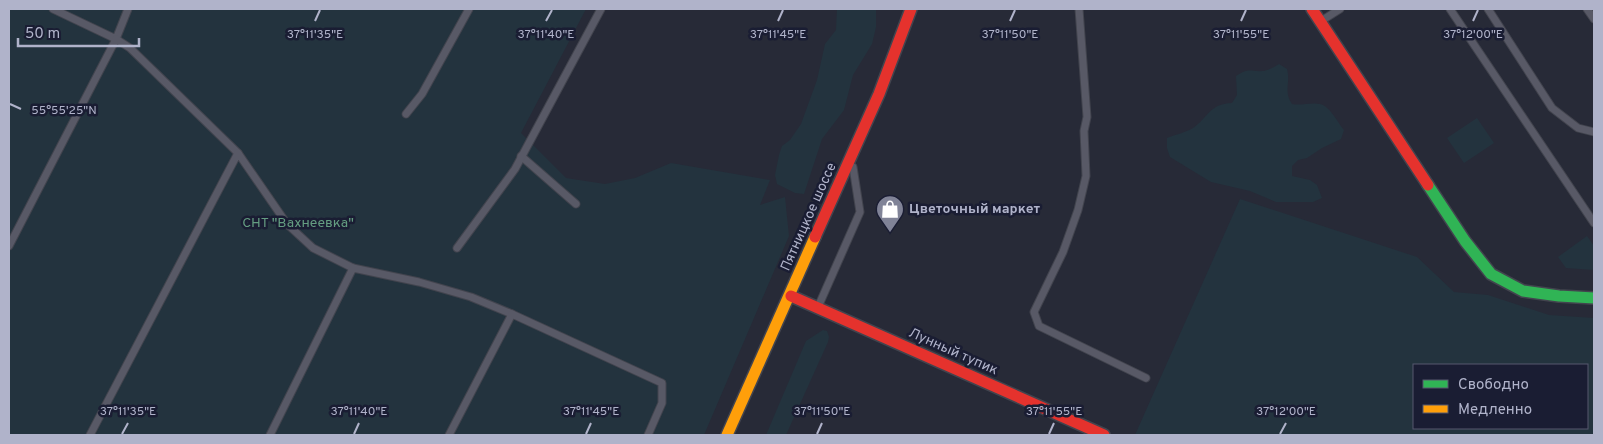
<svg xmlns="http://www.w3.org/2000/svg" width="1603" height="444" font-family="Overpass,sans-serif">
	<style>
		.green { fill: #23333e; fill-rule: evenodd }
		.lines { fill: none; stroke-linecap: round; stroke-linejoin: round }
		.lane-casing { stroke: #42444e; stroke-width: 9 }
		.fast-casing { stroke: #42444e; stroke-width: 14 }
		.slow-casing { stroke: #42444e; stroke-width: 14 }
		.jam-casing { stroke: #42444e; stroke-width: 14 }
		.lane { stroke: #585966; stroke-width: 7 }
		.fast { stroke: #30b455; stroke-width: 11 }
		.slow { stroke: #ff9f0a; stroke-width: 11 }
		.jam { stroke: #e5322d; stroke-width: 11 }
		.ticks { fill: none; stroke: #b0b3ca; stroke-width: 2 }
		.labels { text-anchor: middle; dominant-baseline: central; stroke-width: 5; stroke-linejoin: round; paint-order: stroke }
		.poi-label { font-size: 14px; font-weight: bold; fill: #b0b3ca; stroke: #1a1d33; text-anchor: start }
		.street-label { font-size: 14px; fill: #b0b3ca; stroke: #1a1d33 }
		.park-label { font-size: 14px; fill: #649d81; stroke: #1a1d33 }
		.ticks-label { font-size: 12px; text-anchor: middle; fill: #b0b3ca; stroke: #1a1d33; stroke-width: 5; stroke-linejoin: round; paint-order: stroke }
	</style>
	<rect width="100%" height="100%" fill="#272a37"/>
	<g class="green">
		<polygon points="9,9 586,9 521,133 566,178 605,184 635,178 671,163 770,180 760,205 785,197 789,236 704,435 9,435"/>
		<polygon points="837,9 876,9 876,27 872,44 853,75 844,110 822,139 804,194 795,193 777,184 775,175 779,155 782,146 790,140 801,124 817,80 825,44 836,30"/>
		<path d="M1279,64L1287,69C1291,84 1283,90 1292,104C1301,106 1311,102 1320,104C1330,106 1338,123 1344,130L1341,139L1322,148L1307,158L1298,160L1292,166V176L1310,180L1317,185L1322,198L1313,202H1276L1250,191L1211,182L1170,157L1167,148V138C1176,134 1185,133 1193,128C1209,117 1209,104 1232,103L1237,95L1236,76C1250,67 1249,72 1264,71C1269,70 1274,67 1279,64Z"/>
		<polygon points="1477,118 1494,143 1464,163 1447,138"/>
		<path d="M1240,199L1417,257L1454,292L1488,295L1549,315L1594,318V435H1135ZM1414,365H1587V428H1414Z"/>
		<polygon points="1587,236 1594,246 1594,270 1566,268 1558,257"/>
		<polygon points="823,330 827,331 829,337 828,342 786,435 766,435 806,341"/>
	</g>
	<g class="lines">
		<g class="lane-casing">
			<g id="lane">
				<polyline points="53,9 116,39 128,9"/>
				<polyline points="1079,9 1087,117 1084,131 1086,176 1078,210 1063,252 1034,312 1039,326 1146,378"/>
				<polyline points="1450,9 1594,223"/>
				<polyline points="1488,9 1552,108 1578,128 1594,132"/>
				<polyline points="1587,9 1594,19"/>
				<polyline points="1321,21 1340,9"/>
				<polyline points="406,114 422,94 469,9"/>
				<polyline points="521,156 576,204"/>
				<polyline points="9,246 116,39 130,48 238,153"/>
				<polyline points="457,248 515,169 601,9"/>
				<polyline points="818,307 860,212 853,167"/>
				<polyline points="90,435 238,153 287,224 313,248 353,268"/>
				<polyline points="270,435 353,268 419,282 471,297 512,314"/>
				<polyline points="449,435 512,314 662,383 662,403 648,435"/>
			</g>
		</g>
		<g class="fast-casing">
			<polyline id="fast" points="1428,185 1465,241 1491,274 1523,291 1559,296 1594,298"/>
		</g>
		<g class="slow-casing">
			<polyline id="slow" points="727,435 815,237"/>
		</g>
		<g class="jam-casing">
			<g id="jam">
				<polyline points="1312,9 1428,185"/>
				<polyline points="815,237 879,94 911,9"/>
				<polyline points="791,296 1104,435"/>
			</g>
		</g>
		<use href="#lane" class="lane"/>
		<use href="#fast" class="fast"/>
		<use href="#slow" class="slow"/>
		<use href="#jam" class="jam"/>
	</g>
	<path class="ticks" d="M315,21L320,10M546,21L552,10M778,21L783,10M1010,21L1015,10M1241,21L1246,10M1473,21L1478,10M10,104L21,109M122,434L128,423M354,434L359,423M586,434L591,423M817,434L822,423M1049,434L1054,423M1280,434L1286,423"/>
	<defs>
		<g id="shop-pin" transform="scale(1.4375)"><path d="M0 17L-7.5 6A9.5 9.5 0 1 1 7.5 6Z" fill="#808397" stroke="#1a1d33"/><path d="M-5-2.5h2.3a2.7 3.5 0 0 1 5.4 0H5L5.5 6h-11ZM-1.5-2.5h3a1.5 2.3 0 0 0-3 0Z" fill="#fff"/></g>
	</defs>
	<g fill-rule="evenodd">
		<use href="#shop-pin" x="890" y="209"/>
	</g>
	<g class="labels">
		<g class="poi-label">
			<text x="909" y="209">Цветочный маркет</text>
		</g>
		<g class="street-label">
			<text transform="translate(809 217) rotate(-66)">Пятницкое шоссе</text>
			<text transform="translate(953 352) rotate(24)">Лунный тупик</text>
		</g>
		<g class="park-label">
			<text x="298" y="223">СНТ "Вахнеевка"</text>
		</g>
	</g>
	<g class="ticks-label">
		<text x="315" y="38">37°11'35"E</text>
		<text x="546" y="38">37°11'40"E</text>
		<text x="778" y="38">37°11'45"E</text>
		<text x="1241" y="38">37°11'55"E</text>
		<text x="1473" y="38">37°12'00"E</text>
		<text x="1010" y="38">37°11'50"E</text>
		<text x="64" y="114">55°55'25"N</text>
		<text x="128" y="415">37°11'35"E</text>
		<text x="359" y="415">37°11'40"E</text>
		<text x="591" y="415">37°11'45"E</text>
		<text x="822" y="415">37°11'50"E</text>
		<text x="1054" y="415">37°11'55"E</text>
		<text x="1286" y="415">37°12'00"E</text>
	</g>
	<rect width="1603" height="444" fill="none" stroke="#b0b3ca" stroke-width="20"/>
	<rect x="1413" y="364" width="175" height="65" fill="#1a1d33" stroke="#56596f"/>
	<rect x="1423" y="380" width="25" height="8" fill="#30b455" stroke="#56596f"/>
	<text x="1458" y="389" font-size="15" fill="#b0b3ca">Свободно</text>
	<rect x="1423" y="405" width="25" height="8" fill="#ff9f0a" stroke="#56596f"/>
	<text x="1458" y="414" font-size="15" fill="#b0b3ca">Медленно</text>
	<path d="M18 38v8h121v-8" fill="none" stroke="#b0b3ca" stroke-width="2.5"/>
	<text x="25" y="38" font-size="15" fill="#b0b3ca" stroke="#1a1d33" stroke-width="4" paint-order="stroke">50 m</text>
</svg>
